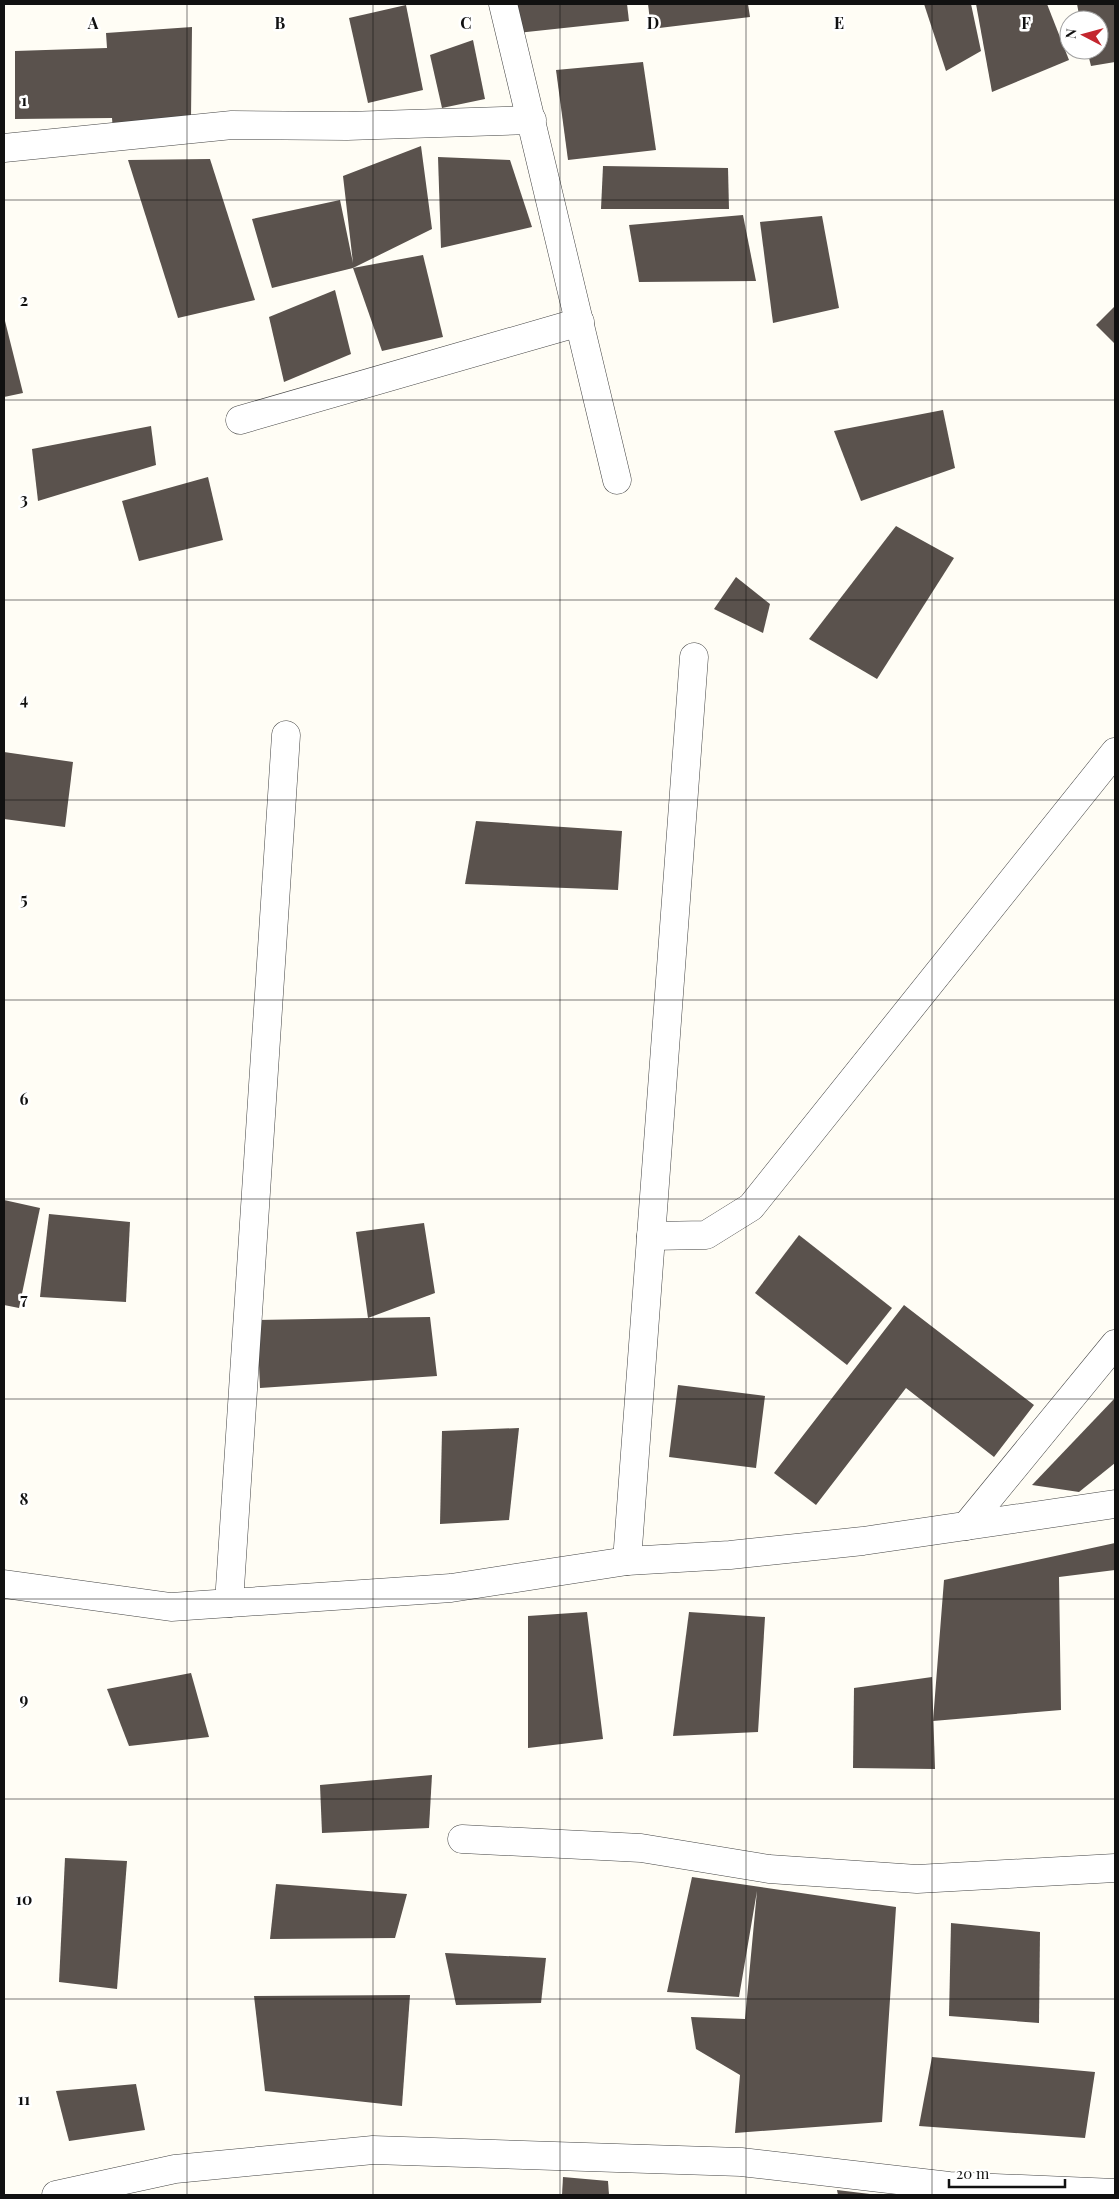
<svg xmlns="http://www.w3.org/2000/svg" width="1119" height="2199" font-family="'Playfair Display',serif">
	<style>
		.building { fill: #5a524d }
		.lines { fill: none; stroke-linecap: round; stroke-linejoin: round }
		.minor-casing { stroke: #444; stroke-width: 29 }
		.minor { stroke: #fff; stroke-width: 28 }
		.grid { fill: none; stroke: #111; stroke-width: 1; stroke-opacity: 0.55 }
		.grid-label { font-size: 16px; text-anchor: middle; font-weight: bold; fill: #111; stroke: #fff; stroke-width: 5; stroke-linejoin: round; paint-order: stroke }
	</style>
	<rect width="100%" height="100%" fill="#fffdf5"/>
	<g class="building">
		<polygon points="504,4 627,4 629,21 507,34"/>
		<polygon points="648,4 748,4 750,17 651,29"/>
		<polygon points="924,4 971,4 981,51 946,71"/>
		<polygon points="976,4 1047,4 1069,60 992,92"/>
		<polygon points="1077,4 1115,4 1115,62 1091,66 1087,50 1099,50 1099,20 1080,20"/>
		<polygon points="406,5 423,90 368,103 349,18"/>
		<polygon points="192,27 191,118 113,131 112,118 15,119 15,51 107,48 106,33"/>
		<polygon points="473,40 485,99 442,108 430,55"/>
		<polygon points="643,62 656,150 568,160 556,70"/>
		<polygon points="421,146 432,229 353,268 272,288 252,219 340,200 353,263 343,176"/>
		<polygon points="438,157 510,160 532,227 441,248"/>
		<polygon points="210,159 255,300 178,318 128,160"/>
		<polygon points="603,166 728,168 729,209 601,209"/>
		<polygon points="743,215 756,281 639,282 629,225"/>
		<polygon points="822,216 839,308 773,323 760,222"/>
		<polygon points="423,255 443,337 382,351 353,268"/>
		<polygon points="335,290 351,354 284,382 269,317"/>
		<polygon points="1115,306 1115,344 1096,325"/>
		<polygon points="4,317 23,393 4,397"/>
		<polygon points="943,410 955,468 861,501 834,431"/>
		<polygon points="151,426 156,465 38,501 32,449"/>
		<polygon points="208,477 223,540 139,561 122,501"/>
		<polygon points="896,526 954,558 877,679 809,639"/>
		<polygon points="736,577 770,604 763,633 714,609"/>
		<polygon points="4,752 73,762 65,827 4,819"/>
		<polygon points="476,821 622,831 618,890 465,884"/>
		<polygon points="4,1200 40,1208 19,1308 4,1305"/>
		<polygon points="49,1214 130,1222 126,1302 40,1297"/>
		<polygon points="424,1223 435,1293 368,1318 430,1317 437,1376 260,1388 257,1320 368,1318 356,1232"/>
		<polygon points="799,1235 892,1308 847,1365 755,1293"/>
		<polygon points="904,1305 1034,1405 994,1457 906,1388 816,1505 774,1473"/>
		<polygon points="678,1385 765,1396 756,1468 669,1457"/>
		<polygon points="1115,1398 1115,1463 1079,1492 1032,1485"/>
		<polygon points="519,1428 509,1520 440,1524 442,1431"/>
		<polygon points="1115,1543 1115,1570 1059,1577 1061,1710 933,1721 944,1580"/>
		<polygon points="587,1612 603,1739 528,1748 528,1616"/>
		<polygon points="689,1612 765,1617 758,1732 673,1736"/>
		<polygon points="191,1673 209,1737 129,1746 107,1689"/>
		<polygon points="932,1677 935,1769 853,1768 854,1688"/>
		<polygon points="432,1775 429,1828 322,1833 320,1785"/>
		<polygon points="65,1858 127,1861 117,1989 59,1982"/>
		<polygon points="692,1877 896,1907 882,2122 735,2133 740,2075 696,2049 691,2017 745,2019 757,1891 739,1997 667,1992"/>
		<polygon points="276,1884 407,1894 395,1938 270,1939"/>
		<polygon points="951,1923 1040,1932 1039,2023 949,2016"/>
		<polygon points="445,1953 546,1958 541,2003 456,2005"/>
		<polygon points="410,1995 402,2106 265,2091 254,1996"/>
		<polygon points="932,2057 1095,2072 1085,2138 919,2126"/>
		<polygon points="136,2084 145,2130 69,2141 56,2091"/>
		<polygon points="563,2177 608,2181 609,2195 562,2195"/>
		<polygon points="837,2190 870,2194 870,2195 838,2195"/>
	</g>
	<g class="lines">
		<g class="minor-casing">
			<g id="minor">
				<polyline points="503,4 617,480"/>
				<polyline points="4,148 232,125 347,126 532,120"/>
				<polyline points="240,420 580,322"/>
				<polyline points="651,1236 706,1235 751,1207 1115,752"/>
				<polyline points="966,1526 1115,1344"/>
				<polyline points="627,1561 694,657"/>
				<polyline points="4,1584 171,1607 451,1588 627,1561 730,1555 863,1541 1115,1504"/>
				<polyline points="229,1603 286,735"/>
				<polyline points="462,1839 641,1848 769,1869 917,1879 1115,1868"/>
				<polyline points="56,2195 175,2169 373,2150 741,2162 949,2186 1115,2193"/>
			</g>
		</g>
		<use href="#minor" class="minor"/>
	</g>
	<path class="grid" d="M187,4V2195M373,4V2195M560,4V2195M746,4V2195M932,4V2195M4,200H1115M4,400H1115M4,600H1115M4,800H1115M4,1000H1115M4,1199H1115M4,1399H1115M4,1599H1115M4,1799H1115M4,1999H1115"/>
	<g class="grid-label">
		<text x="93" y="29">A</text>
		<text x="280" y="29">B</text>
		<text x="466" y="29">C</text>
		<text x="653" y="29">D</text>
		<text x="839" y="29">E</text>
		<text x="1026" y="29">F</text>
		<text x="24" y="106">1</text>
		<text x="24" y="306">2</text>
		<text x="24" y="505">3</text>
		<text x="24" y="705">4</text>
		<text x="24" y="905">5</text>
		<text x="24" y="1105">6</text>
		<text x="24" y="1305">7</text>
		<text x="24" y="1505">8</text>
		<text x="24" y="1705">9</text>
		<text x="24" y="1905">10</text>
		<text x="24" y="2105">11</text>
	</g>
	<rect width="1119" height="2199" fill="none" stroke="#111111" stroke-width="10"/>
	<g transform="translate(1084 35) rotate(276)"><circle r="24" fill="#ffffff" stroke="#a0a0a0"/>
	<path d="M0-4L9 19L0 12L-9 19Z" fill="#c4262e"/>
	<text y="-8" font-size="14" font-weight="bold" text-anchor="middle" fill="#111111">N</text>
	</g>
	<path d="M949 2179v8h116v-8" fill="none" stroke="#111111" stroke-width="2.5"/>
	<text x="956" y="2179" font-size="15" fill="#111111" stroke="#ffffff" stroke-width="4" paint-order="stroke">20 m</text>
</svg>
